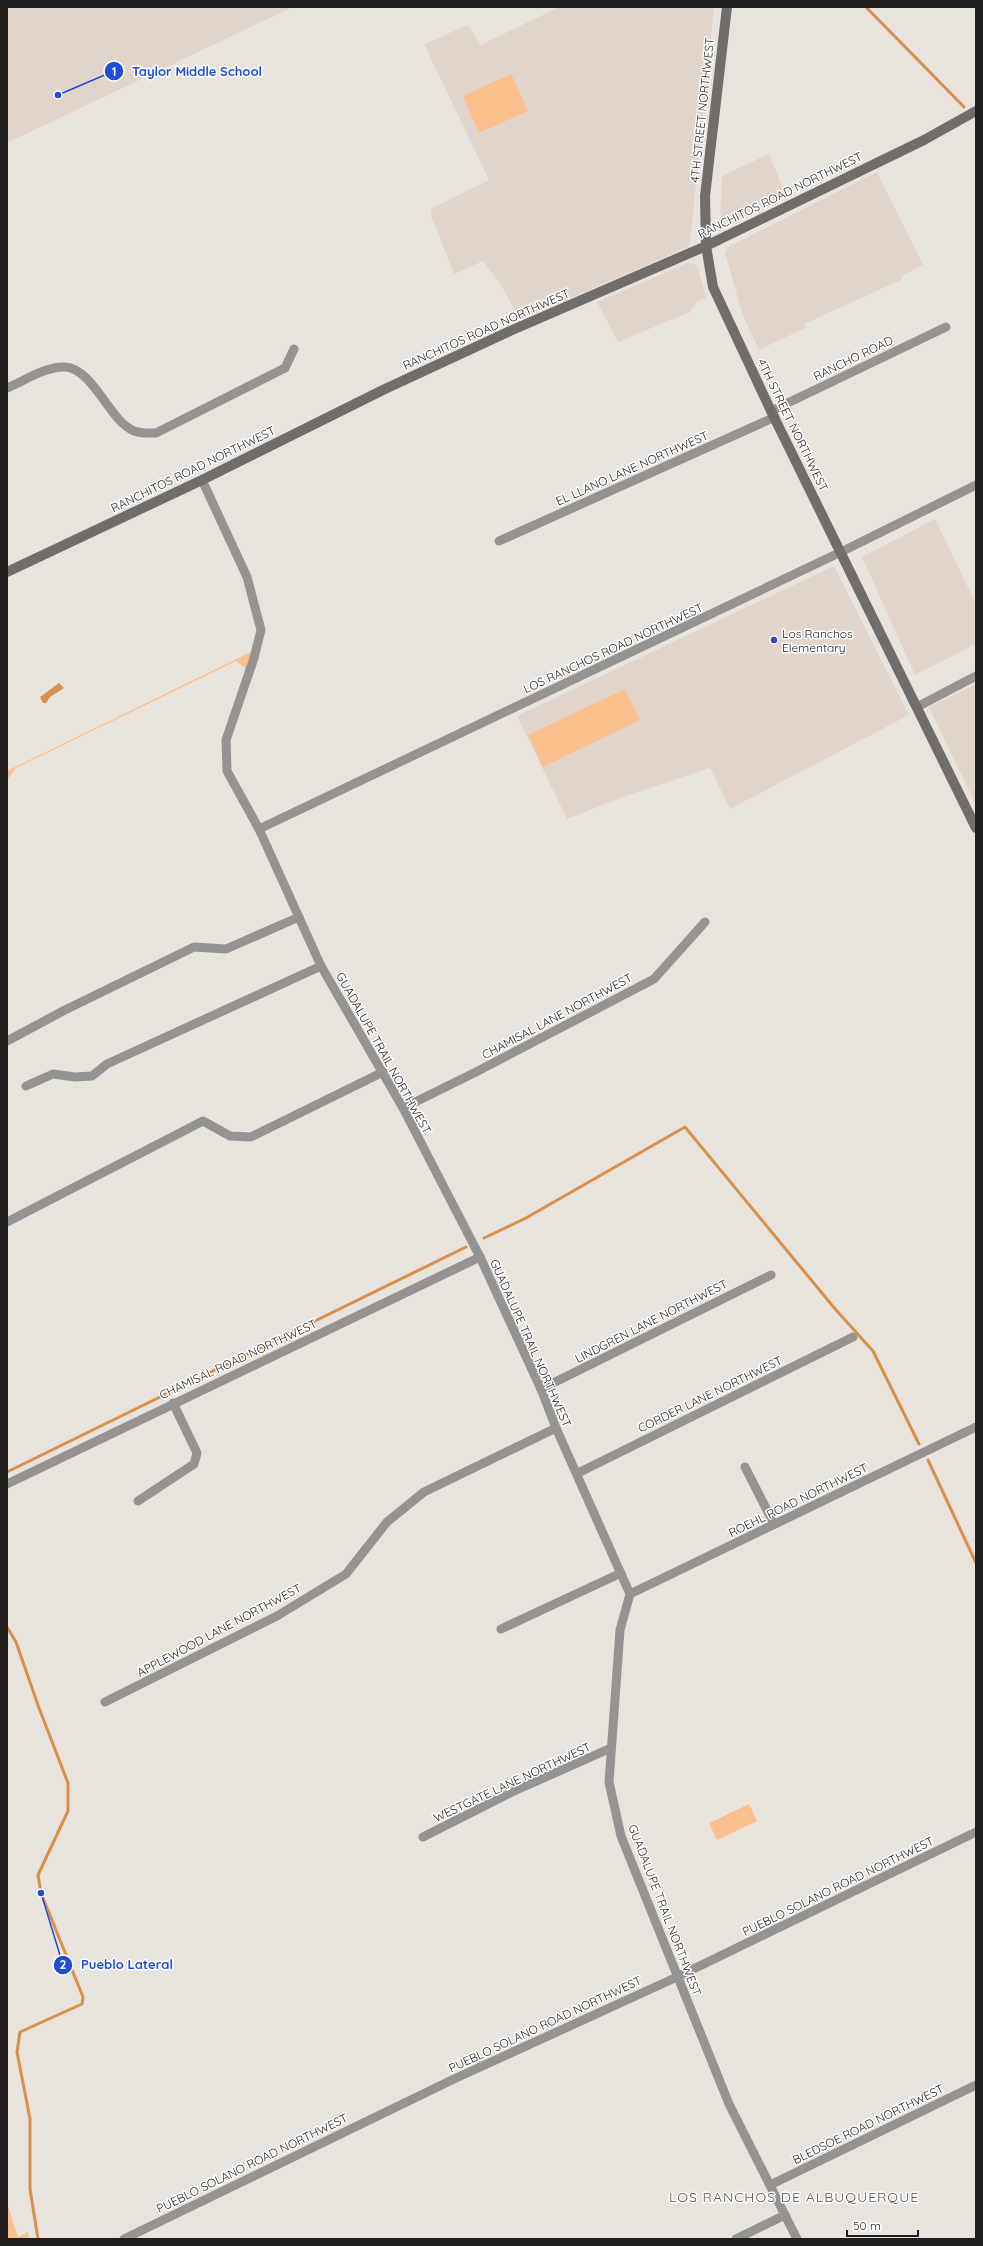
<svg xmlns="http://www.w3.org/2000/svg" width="983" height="2246" font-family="Quicksand,sans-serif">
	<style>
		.built { fill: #e1d5cb }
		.green { fill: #fcc08e }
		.water { fill: #db904a }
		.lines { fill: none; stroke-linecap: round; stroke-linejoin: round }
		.stream { stroke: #db904a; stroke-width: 3 }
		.street { stroke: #969492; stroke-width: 9 }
		.secondary { stroke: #716d6a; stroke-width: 10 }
		.poi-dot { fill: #3746b9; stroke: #fff; stroke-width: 1.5 }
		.labels { text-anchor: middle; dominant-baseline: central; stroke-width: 3; stroke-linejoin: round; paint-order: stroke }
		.street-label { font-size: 12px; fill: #211f1e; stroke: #fff }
		.poi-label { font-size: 12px; fill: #211f1e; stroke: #fff; text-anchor: start }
		.quarter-label { font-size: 14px; letter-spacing: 1px; fill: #5b5653; stroke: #fff }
		.leader { fill: none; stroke: #1d4ed8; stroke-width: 1.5 }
		.callout-dot { fill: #1d4ed8; stroke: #fff; stroke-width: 1.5 }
		.mark-label { font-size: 12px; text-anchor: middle; font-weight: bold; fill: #fff }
		.callout-label { font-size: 13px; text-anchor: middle; font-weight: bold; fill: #1d4ed8; stroke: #fff; stroke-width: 3; stroke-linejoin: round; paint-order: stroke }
	</style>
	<rect width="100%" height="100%" fill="#e9e3de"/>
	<g class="built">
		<polygon points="7,7 293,7 7,143"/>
		<polygon points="559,7 714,7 690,244 686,248 520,320 500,283 483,261 454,274 431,215 431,209 489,180 424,44 468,25 481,45"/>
		<polygon points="769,154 786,196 720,228 722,176"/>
		<polygon points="877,172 923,265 901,276 903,279 804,324 805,328 759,350 743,316 725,253 728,247"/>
		<polygon points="688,263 696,265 698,268 706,298 698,301 690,312 618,342 597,302"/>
		<polygon points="935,519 976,604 976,644 915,675 862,557"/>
		<polygon points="834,566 909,715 730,809 710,768 631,794 567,819 517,716"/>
		<polygon points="976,684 976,805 929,707"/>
	</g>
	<g class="green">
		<polygon points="511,74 528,111 479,133 463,96"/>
		<polygon points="253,651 247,669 236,661 16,768 7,780 7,771"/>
		<polygon points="625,689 640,720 543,767 528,735"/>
		<polygon points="749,1804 757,1821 717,1840 709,1823"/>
		<polygon points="7,2203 18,2237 28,2232 29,2239 7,2239"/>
	</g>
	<polygon class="water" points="59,683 64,688 50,697 46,703 43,703 40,697"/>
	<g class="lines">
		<g class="stream">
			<polyline points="866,7 964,107"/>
			<polyline points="484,1238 526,1218 685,1127 836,1310 873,1351 919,1444"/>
			<polyline points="928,1460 976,1563"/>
			<polyline points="7,1472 466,1247"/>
			<polyline points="7,1627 16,1642 39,1708 68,1783 68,1811 38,1875 41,1893 83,1997 82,2004 20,2032 17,2052 30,2119 30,2189 38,2239"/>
		</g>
		<g class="street">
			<path d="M7,388C24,381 46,366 65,367C94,369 109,421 134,431C142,434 148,433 156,433L285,368L294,349"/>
			<polyline points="771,411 946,327"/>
			<polyline points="202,480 247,577 261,630 254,658 226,740 227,771 259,829 321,966 403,1108 480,1257 541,1389 556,1428 630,1594 620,1630 609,1782 621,1836 729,2104 797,2239"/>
			<polyline points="499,541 775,417"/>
			<polyline points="917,707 976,676"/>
			<polyline points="259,829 841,552 976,485"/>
			<polyline points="7,1041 65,1010 194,947 226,949 299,917"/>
			<polyline points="26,1086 53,1074 75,1077 92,1076 107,1064 321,966"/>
			<polyline points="403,1108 476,1072 654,979 705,922"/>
			<polyline points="7,1222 203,1121 230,1136 251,1137 383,1072"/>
			<polyline points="541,1389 771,1275"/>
			<polyline points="745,1467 774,1524"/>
			<polyline points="578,1473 853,1337"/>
			<polyline points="7,1484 480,1257"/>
			<polyline points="138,1501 194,1464 197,1453 173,1403"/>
			<polyline points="630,1594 976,1427"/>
			<polyline points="501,1629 621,1573"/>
			<polyline points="105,1702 277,1616 346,1574 387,1522 424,1492 556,1428"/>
			<polyline points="423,1837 512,1792 611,1748"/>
			<polyline points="770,2185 976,2085"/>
			<polyline points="124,2239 454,2079 677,1977 976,1832"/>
			<polyline points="736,2239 785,2215"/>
		</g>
		<g class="secondary">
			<polyline points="727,7 705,196 706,246 713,287 771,411 976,828"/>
			<polyline points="7,572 202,480 385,389 510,331 706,246 924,140 976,111"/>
		</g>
	</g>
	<circle class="poi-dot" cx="774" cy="640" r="4"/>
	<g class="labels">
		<g class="street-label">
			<text transform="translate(702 110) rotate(-84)">4TH STREET NORTHWEST</text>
			<text transform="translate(780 195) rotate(-26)">RANCHITOS ROAD NORTHWEST</text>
			<text transform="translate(486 329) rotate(-24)">RANCHITOS ROAD NORTHWEST</text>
			<text transform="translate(853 358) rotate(-26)">RANCHO ROAD</text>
			<text transform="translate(793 425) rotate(64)">4TH STREET NORTHWEST</text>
			<text transform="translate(632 468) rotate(-24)">EL LLANO LANE NORTHWEST</text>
			<text transform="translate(193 469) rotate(-26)">RANCHITOS ROAD NORTHWEST</text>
			<text transform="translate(613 648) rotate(-25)">LOS RANCHOS ROAD NORTHWEST</text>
			<text transform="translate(557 1016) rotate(-28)">CHAMISAL LANE NORTHWEST</text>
			<text transform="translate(384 1053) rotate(61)">GUADALUPE TRAIL NORTHWEST</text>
			<text transform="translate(651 1321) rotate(-27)">LINDGREN LANE NORTHWEST</text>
			<text transform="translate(531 1343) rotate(66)">GUADALUPE TRAIL NORTHWEST</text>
			<text transform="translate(238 1359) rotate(-25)">CHAMISAL ROAD NORTHWEST</text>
			<text transform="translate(710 1394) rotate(-26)">CORDER LANE NORTHWEST</text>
			<text transform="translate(798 1500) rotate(-26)">ROEHL ROAD NORTHWEST</text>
			<text transform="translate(219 1630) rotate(-28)">APPLEWOOD LANE NORTHWEST</text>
			<text transform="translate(512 1782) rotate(-25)">WESTGATE LANE NORTHWEST</text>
			<text transform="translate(838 1886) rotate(-26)">PUEBLO SOLANO ROAD NORTHWEST</text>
			<text transform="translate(665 1910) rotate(69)">GUADALUPE TRAIL NORTHWEST</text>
			<text transform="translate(545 2024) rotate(-25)">PUEBLO SOLANO ROAD NORTHWEST</text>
			<text transform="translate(868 2124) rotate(-26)">BLEDSOE ROAD NORTHWEST</text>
			<text transform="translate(252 2163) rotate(-26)">PUEBLO SOLANO ROAD NORTHWEST</text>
		</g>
		<g class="poi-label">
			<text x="782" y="633">Los Ranchos<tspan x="782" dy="14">Elementary</tspan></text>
		</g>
		<g class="quarter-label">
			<text x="794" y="2197">LOS RANCHOS DE ALBUQUERQUE</text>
		</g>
	</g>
	<path class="leader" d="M58 95L114 71M41 1893L63 1965"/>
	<g class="callout-dot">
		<circle cx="58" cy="95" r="4"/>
		<circle cx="41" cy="1893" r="4"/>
		<circle cx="114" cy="71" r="10"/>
		<circle cx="63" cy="1965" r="10"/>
	</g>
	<g class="mark-label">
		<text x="114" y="76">1</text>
		<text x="63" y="1969">2</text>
	</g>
	<g class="callout-label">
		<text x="197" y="76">Taylor Middle School</text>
		<text x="127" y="1969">Pueblo Lateral</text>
	</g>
	<rect width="983" height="2246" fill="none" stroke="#211f1e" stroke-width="16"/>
	<path d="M847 2230v6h71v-6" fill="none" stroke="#211f1e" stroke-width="2"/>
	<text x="853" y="2230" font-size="12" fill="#211f1e" stroke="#ffffff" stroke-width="3" paint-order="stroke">50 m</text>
</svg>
